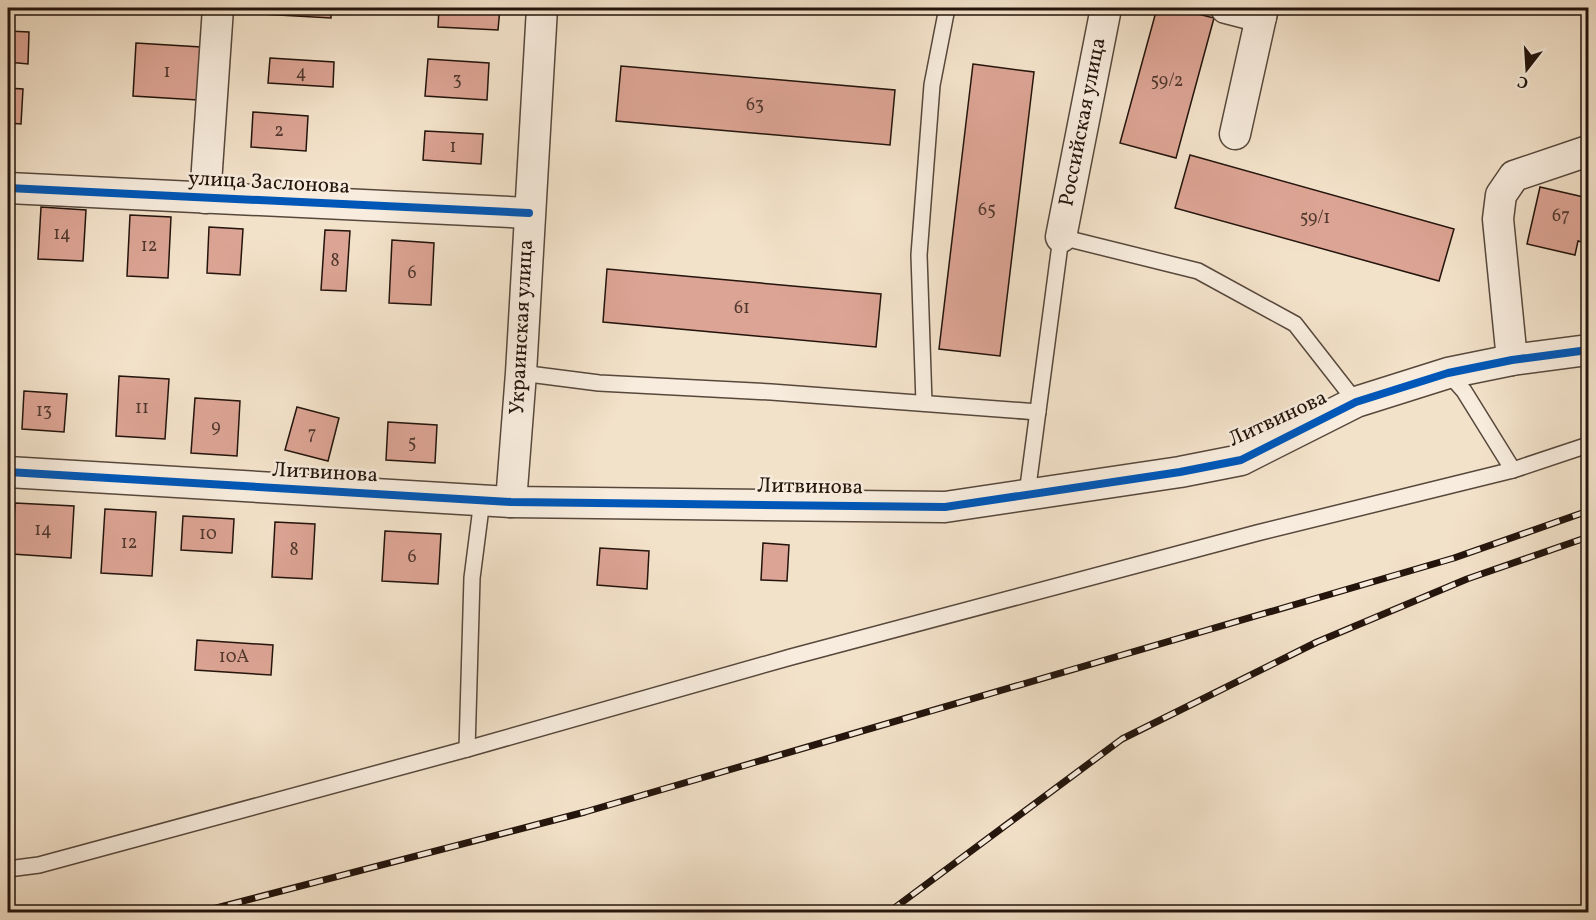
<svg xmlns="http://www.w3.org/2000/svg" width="1596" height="920" font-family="Vollkorn,serif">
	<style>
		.building { fill: #dca494; stroke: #23140c; stroke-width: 1.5 }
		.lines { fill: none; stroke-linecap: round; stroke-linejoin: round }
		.service-casing { stroke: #57483c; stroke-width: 18 }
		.minor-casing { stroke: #57483c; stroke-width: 33 }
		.service { stroke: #f7ecdd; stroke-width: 15 }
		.minor { stroke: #f7ecdd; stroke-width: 30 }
		.rail-casing { stroke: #23140c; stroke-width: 7 }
		.rail { stroke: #f7ecdd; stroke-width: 4.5; stroke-dasharray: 14; stroke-linecap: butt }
		.cycleway-casing { stroke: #f7ecdd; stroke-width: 11 }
		.cycleway { stroke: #0057b8; stroke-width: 8 }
		.labels { text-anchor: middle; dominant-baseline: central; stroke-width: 5; stroke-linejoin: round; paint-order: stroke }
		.number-label { font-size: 18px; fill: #51382e }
		.street-label { font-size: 21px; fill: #23140c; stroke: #f7ecdd }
	</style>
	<rect width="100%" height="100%" fill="#f3e2ca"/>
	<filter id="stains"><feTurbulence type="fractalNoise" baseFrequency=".00333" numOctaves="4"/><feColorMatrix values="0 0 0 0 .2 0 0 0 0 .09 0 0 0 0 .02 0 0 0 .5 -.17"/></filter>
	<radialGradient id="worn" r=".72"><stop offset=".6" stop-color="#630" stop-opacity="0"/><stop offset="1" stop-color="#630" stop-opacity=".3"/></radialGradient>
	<g class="building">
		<polygon points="143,8 198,8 198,11"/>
		<polygon points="262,8 331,8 331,18 261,14"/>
		<polygon points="439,8 500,8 498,30 438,27"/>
		<polygon points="999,8 1027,8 1026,13"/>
		<polygon points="1157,8 1174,8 1214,18 1176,158 1120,143"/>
		<polygon points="8,31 29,32 28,64 8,62"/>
		<polygon points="136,43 201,47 198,100 133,96"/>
		<polygon points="270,58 334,62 333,87 268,83"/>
		<polygon points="428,59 489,63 487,100 425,96"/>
		<polygon points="973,64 1034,72 1000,356 939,349"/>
		<polygon points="621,66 895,90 890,145 616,121"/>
		<polygon points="8,88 23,89 21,124 8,123"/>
		<polygon points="253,112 308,116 306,151 251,147"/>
		<polygon points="425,131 483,134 481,164 423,160"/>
		<polygon points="1190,155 1454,229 1439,281 1175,208"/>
		<polygon points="1540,187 1588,198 1588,196 1588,234 1586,243 1578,241 1575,255 1527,244"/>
		<polygon points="41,207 86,210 83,261 38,259"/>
		<polygon points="130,215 171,217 168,278 127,276"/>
		<polygon points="209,227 243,229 240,275 207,273"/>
		<polygon points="325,230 350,231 346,291 321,290"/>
		<polygon points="392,240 434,243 431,305 389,303"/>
		<polygon points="607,269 881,294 876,347 603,322"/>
		<polygon points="119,376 169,379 165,439 116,436"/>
		<polygon points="24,391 67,394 64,432 22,429"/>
		<polygon points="195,398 240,401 237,456 191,453"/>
		<polygon points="297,407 339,418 328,461 285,450"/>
		<polygon points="388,422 437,425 435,463 386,460"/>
		<polygon points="15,503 74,506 71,558 12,554"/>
		<polygon points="105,509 156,512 152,576 101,573"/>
		<polygon points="183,516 234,519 232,553 181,550"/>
		<polygon points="275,522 315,524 312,579 272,577"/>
		<polygon points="385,531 441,534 438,584 382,581"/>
		<polygon points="763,543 789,545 787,581 761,580"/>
		<polygon points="600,548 649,551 647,589 597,585"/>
		<polygon points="197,640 273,645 271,675 195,670"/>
	</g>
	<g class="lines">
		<g class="service-casing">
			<g id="service">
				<polyline points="521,373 599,383 771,392 1038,412"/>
				<polyline points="1448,373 1464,391 1513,470"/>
				<polyline points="924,403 919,255 932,85 947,8"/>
				<polyline points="1027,494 1061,237 1198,271 1295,324 1356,402"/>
				<polyline points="467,749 791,657 1257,533 1513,470 1588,445"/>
				<polyline points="8,869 39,865 467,749 472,578 482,500"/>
			</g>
		</g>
		<g class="minor-casing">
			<g id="minor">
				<polyline points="1226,8 1261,17"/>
				<polyline points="1235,134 1263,8"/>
				<polyline points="8,188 529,213"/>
				<polyline points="205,198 218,8"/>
				<polyline points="1061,237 1106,8"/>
				<polyline points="1512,360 1498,219 1501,195 1514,176 1588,151"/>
				<polyline points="8,472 511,502 945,507 1180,472 1241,460 1356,402 1448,373 1512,360 1588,350"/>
				<polyline points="511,502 521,373 542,8"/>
			</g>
		</g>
		<use href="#service" class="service"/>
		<use href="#minor" class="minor"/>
		<g class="rail-casing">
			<g id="rail">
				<polyline points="201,912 585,812 1454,558 1588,511"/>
				<polyline points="889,912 1122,739 1317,642 1467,579 1588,537"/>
			</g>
		</g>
		<use href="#rail" class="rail"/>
		<g class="cycleway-casing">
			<g id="cycleway">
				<polyline points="8,188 529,213"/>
				<polyline points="8,472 511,502 945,507 1180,472 1241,460 1356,402 1448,373 1512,360 1588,350"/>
			</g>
		</g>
		<use href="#cycleway" class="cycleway"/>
	</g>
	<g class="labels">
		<g class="number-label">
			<text x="167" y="72">1</text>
			<text x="301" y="73">4</text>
			<text x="457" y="80">3</text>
			<text x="1167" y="81">59/2</text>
			<text x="755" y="105">63</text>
			<text x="279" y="131">2</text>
			<text x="453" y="147">1</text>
			<text x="987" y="210">65</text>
			<text x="1561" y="216">67</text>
			<text x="1315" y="218">59/1</text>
			<text x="62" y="234">14</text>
			<text x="149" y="246">12</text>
			<text x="335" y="261">8</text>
			<text x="412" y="273">6</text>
			<text x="742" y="308">61</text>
			<text x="142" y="408">11</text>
			<text x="44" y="411">13</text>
			<text x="216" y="427">9</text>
			<text x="312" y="434">7</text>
			<text x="412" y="443">5</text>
			<text x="43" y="530">14</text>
			<text x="208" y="534">10</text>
			<text x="129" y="543">12</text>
			<text x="294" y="550">8</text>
			<text x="412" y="557">6</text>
			<text x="234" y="657">10А</text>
		</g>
		<g class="street-label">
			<text transform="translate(1083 122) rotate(-79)">Российская улица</text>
			<text transform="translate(269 183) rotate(3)">улица Заслонова</text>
			<text transform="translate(522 327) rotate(-87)">Украинская улица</text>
			<text transform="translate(1278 419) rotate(-25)">Литвинова</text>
			<text transform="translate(325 473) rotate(3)">Литвинова</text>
			<text transform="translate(810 487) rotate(1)">Литвинова</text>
		</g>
	</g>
	<rect width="1596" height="920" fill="none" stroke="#f3e2ca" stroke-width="30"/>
	<rect x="9" y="9" width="1578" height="902" fill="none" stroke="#23140c" stroke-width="3"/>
	<rect x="15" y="15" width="1566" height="890" fill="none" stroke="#23140c" stroke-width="1.5"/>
	<g transform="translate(1527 69) rotate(197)" stroke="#f7ecdd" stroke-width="4.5" paint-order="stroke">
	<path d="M0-4.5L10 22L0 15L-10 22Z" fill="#23140c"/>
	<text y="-9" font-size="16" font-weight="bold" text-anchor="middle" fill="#23140c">С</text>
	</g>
	<rect width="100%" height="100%" filter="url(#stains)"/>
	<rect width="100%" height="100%" fill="url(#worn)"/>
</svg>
